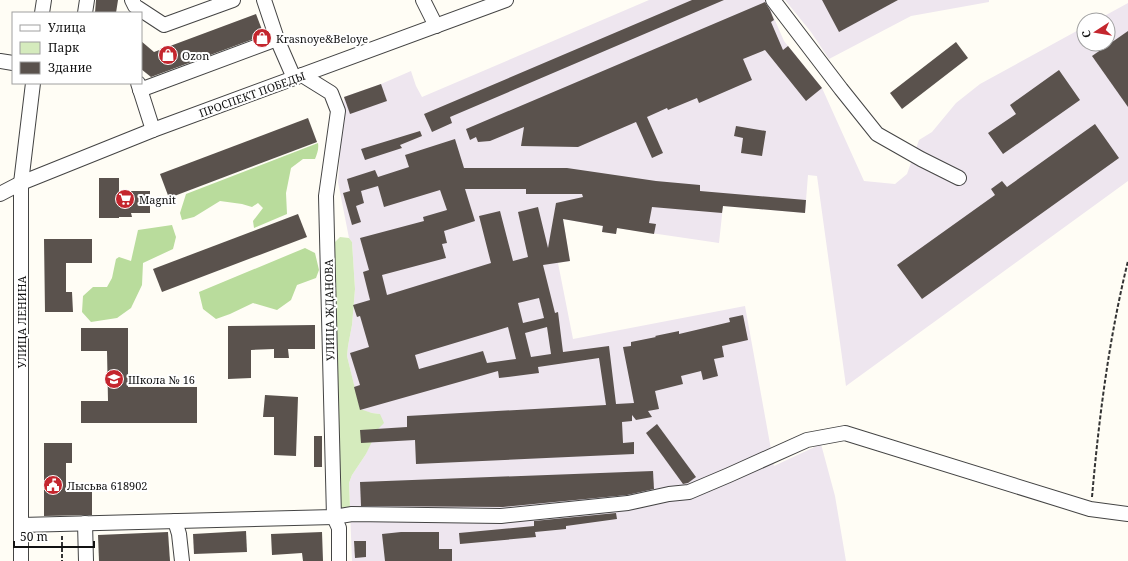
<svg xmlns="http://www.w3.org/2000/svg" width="1128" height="561" font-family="'Noto Serif',serif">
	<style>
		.industrial { fill: #eee6ef }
		.green { fill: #d5ebbd }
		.forest { fill: #b9dc9c }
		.building { fill: #5a524d; fill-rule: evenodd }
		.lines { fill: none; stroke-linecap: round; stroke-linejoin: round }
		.minor-casing { stroke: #444; stroke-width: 16 }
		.path { stroke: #333; stroke-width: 2; stroke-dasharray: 4 2; stroke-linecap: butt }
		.minor { stroke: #fff; stroke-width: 14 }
		.labels { text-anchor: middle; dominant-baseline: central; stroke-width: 4; stroke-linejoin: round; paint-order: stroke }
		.poi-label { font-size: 11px; fill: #111; stroke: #fff; text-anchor: start }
		.street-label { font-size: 11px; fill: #111; stroke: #fff }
	</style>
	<rect width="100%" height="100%" fill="#fffdf5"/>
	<g class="industrial">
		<polygon points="649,0 764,0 767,2 784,41 822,88 864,181 895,184 907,174 919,140 932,132 956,103 980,84 1084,27 1084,44 1108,44 1108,20 1097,20 1128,3 1128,181 846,386 817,176 808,175 805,213 723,206 719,243 617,228 616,234 602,232 602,226 563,219 570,261 558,263 573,339 745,306 774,466 821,444 835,496 846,561 352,561 349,483 352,475 366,454 380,414 372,413 360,410 347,356 348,346 352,325 355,289 352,242 349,238 338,182 344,97 381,84 411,71 416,86 422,97"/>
		<polygon points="785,0 989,0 989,2 911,16 829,59 811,32"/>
	</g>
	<polygon class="green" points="340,237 349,238 352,242 355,289 352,325 348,346 347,356 360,409 372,413 380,414 384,423 378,429 366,454 352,475 349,483 350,508 348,511 338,508 333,244"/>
	<g class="forest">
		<path d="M318,143C319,149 317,154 315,159H303L291,168L286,193L287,214L254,228L253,221L263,208L258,203L252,207L242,204L220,201L194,217L182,220L180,213L186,194Z"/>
		<polygon points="172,225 176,237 173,249 143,263 142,285 131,308 117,318 91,322 82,312 83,296 93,287 107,287 112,278 116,259 119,257 131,261 138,230"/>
		<polygon points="305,248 315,253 319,270 316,278 297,285 291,300 277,310 253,303 230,314 216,319 203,309 199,292"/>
	</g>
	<g class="building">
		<polygon points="96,0 118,0 116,13 95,13"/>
		<polygon points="692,0 724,0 450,117 452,123 432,132 424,114"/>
		<polygon points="822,0 898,0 839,32"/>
		<polygon points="765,2 770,10 774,20 771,22 783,50 788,46 822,88 806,101 765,50 743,59 752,80 699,103 697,98 668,110 667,108 647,117 663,153 652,158 636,122 578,147 521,146 524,127 490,141 478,142 476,137 470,140 466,129"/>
		<polygon points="256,14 264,35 151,77 141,69 141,41 154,52"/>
		<polygon points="1128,31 1128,107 1092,56"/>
		<polygon points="956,42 968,58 902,109 890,93"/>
		<polygon points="1059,70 1080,100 1003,154 988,133 1016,114 1010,105"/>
		<polygon points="381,84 387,101 350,114 344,97"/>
		<polygon points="308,118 317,142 169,198 160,174"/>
		<polygon points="1095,124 1119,158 922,299 897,265 995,195 991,189 1002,181 1007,187"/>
		<polygon points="736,126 766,131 762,156 741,153 743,138 734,136"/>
		<polygon points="420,131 422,136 400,145 402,148 365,160 361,149"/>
		<path d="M455,139L464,168H567L656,181L700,185V191L806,200L805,213L723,206L722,213L652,207L649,223L656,224L654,234L617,228L616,234L602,232L603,226L563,219L570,261L543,265L555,313L558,312L563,352L609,346L616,404L634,403L623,347L631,346V342L656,337L655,336L679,331V334L730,322L729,318L743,315L748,340L722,346L724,357L714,359L718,376L703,380L701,371L681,376L683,384L655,391L659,409L648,411L652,417L636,420L632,415V421L622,422L623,443L634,442V454L416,464L415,440L361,443L360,430L407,427V416L606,405L599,358L538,367L539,373L499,378L498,371L360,410L354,387L360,385L350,353L369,347L360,316L357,317L353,305L370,300L363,272L369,270L360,238L424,221L423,217L447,210L440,190L384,207L378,186L361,191L364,203L356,206L361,222L352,225L343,193L350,191L347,179L375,170L378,177L409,167L405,155ZM465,189H526V194H582L583,197L556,203L548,248L538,207L518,212L528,257L513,261L500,211L479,216L491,263L387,295L382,275L446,258L442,244L447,243L444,231L475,221ZM539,298L544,318L523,323L518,303ZM508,327L516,359L487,363L483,351L419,369L415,355ZM547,327L551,354L531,357L525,333Z"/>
		<polygon points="99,178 119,178 119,191 150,191 150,213 131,213 132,217 119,217 119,218 99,218"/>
		<polygon points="298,214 307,237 162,292 153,269"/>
		<polygon points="44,239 92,239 92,263 66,263 66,292 72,292 73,312 45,312"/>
		<polygon points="315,325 315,349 288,349 289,358 274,358 274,349 251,350 251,378 228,379 228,326"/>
		<polygon points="81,328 128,328 128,387 197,387 197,423 81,423 81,401 108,401 107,351 81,351"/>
		<polygon points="265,395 298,397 296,456 274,455 274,417 263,417"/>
		<polygon points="657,424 696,477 688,483 683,484 646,433"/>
		<rect x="314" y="436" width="8" height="31"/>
		<polygon points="44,443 72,443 72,463 66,463 66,492 92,492 92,515 44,516"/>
		<polygon points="653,471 654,489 627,495 503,507 361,506 360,482"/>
		<polygon points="616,513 617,519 566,526 566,529 535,532 536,537 460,544 459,533 534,526 534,521"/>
		<polygon points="246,531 247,552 194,554 193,534"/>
		<polygon points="168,532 170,561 99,561 98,535"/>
		<polygon points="322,532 323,561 303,561 302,553 272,555 271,534"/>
		<polygon points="401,532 439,532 439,549 452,549 452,561 385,561 382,534"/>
		<polygon points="354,541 366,541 366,557 355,558"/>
	</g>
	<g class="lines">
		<g class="minor-casing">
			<g id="minor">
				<polyline points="132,0 135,6 164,25 233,0"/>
				<polyline points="264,0 277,39 294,78"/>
				<polyline points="423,0 436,26"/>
				<polyline points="773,0 841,89 877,134 921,159 959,178"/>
				<polyline points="42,13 44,0"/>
				<polyline points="85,13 87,0"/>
				<polyline points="0,61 13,63"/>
				<polyline points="302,75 331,93 338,111 326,196 334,517 339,528 339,561"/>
				<polyline points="138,83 153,130"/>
				<polyline points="140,90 277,39"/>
				<polyline points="0,194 21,183 153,130 506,0"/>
				<polyline points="175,521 179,534 182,561"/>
				<polyline points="85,523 86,561"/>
				<polyline points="21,525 334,517 352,514 501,516 628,503 669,494 689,492 729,475 807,440 845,433 1090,509 1128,514"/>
				<polyline points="21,561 21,183 33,83"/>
			</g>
		</g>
		<g class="path">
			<path d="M1092,497C1099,417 1109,338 1128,261"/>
			<polyline points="62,536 62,561"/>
		</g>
		<use href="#minor" class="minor"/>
	</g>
	<defs>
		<g id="shop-disc" transform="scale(1)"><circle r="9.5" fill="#c4262e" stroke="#fff"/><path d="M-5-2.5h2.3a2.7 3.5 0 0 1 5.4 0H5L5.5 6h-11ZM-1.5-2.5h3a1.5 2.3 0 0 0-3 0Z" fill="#fff"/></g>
		<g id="supermarket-disc" transform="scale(1)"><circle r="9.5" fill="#c4262e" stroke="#fff"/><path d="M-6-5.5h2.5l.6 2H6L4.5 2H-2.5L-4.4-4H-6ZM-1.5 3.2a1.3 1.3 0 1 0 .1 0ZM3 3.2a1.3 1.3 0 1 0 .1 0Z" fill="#fff"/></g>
		<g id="school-disc" transform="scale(1)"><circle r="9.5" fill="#c4262e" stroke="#fff"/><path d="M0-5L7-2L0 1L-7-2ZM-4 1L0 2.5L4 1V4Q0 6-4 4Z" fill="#fff"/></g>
		<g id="civic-disc" transform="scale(1)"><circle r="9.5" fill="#c4262e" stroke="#fff"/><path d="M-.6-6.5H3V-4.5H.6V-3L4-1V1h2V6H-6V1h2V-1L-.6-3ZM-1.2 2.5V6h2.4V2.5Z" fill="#fff"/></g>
	</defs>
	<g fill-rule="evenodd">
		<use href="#shop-disc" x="262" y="38"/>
		<use href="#shop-disc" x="168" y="55"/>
		<use href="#supermarket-disc" x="125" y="199"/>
		<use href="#school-disc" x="114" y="379"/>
		<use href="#civic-disc" x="53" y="485"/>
	</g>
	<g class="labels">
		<g class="poi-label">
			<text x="276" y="38">Krasnoye&amp;Beloye</text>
			<text x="182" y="55">Ozon</text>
			<text x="139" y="199">Magnit</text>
			<text x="128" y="379">Школа № 16</text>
			<text x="67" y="485">Лысьва 618902</text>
		</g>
		<g class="street-label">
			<text transform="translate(252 94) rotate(-20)">ПРОСПЕКТ ПОБЕДЫ</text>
			<text transform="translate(329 310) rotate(-91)">УЛИЦА ЖДАНОВА</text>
			<text transform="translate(21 322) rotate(-90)">УЛИЦА ЛЕНИНА</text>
		</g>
	</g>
	<rect x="12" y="12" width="130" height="72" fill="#ffffff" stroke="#a0a0a0"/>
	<rect x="20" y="25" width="20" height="6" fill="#ffffff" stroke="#a0a0a0"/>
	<text x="48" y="32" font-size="12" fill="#111111">Улица</text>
	<rect x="20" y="42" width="20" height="12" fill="#d5ebbd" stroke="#a0a0a0"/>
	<text x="48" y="52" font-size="12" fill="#111111">Парк</text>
	<rect x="20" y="62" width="20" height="12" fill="#5a524d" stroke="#a0a0a0"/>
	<text x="48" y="72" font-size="12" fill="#111111">Здание</text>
	<g transform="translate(1096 32) rotate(258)"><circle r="19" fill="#ffffff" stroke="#a0a0a0"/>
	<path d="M0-3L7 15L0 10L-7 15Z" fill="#c4262e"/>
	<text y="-6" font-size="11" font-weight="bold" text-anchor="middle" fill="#111111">С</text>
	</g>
	<path d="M14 541v6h80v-6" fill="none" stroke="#111111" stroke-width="2"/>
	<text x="20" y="541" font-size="12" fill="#111111" stroke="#ffffff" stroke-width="3" paint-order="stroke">50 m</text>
</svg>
